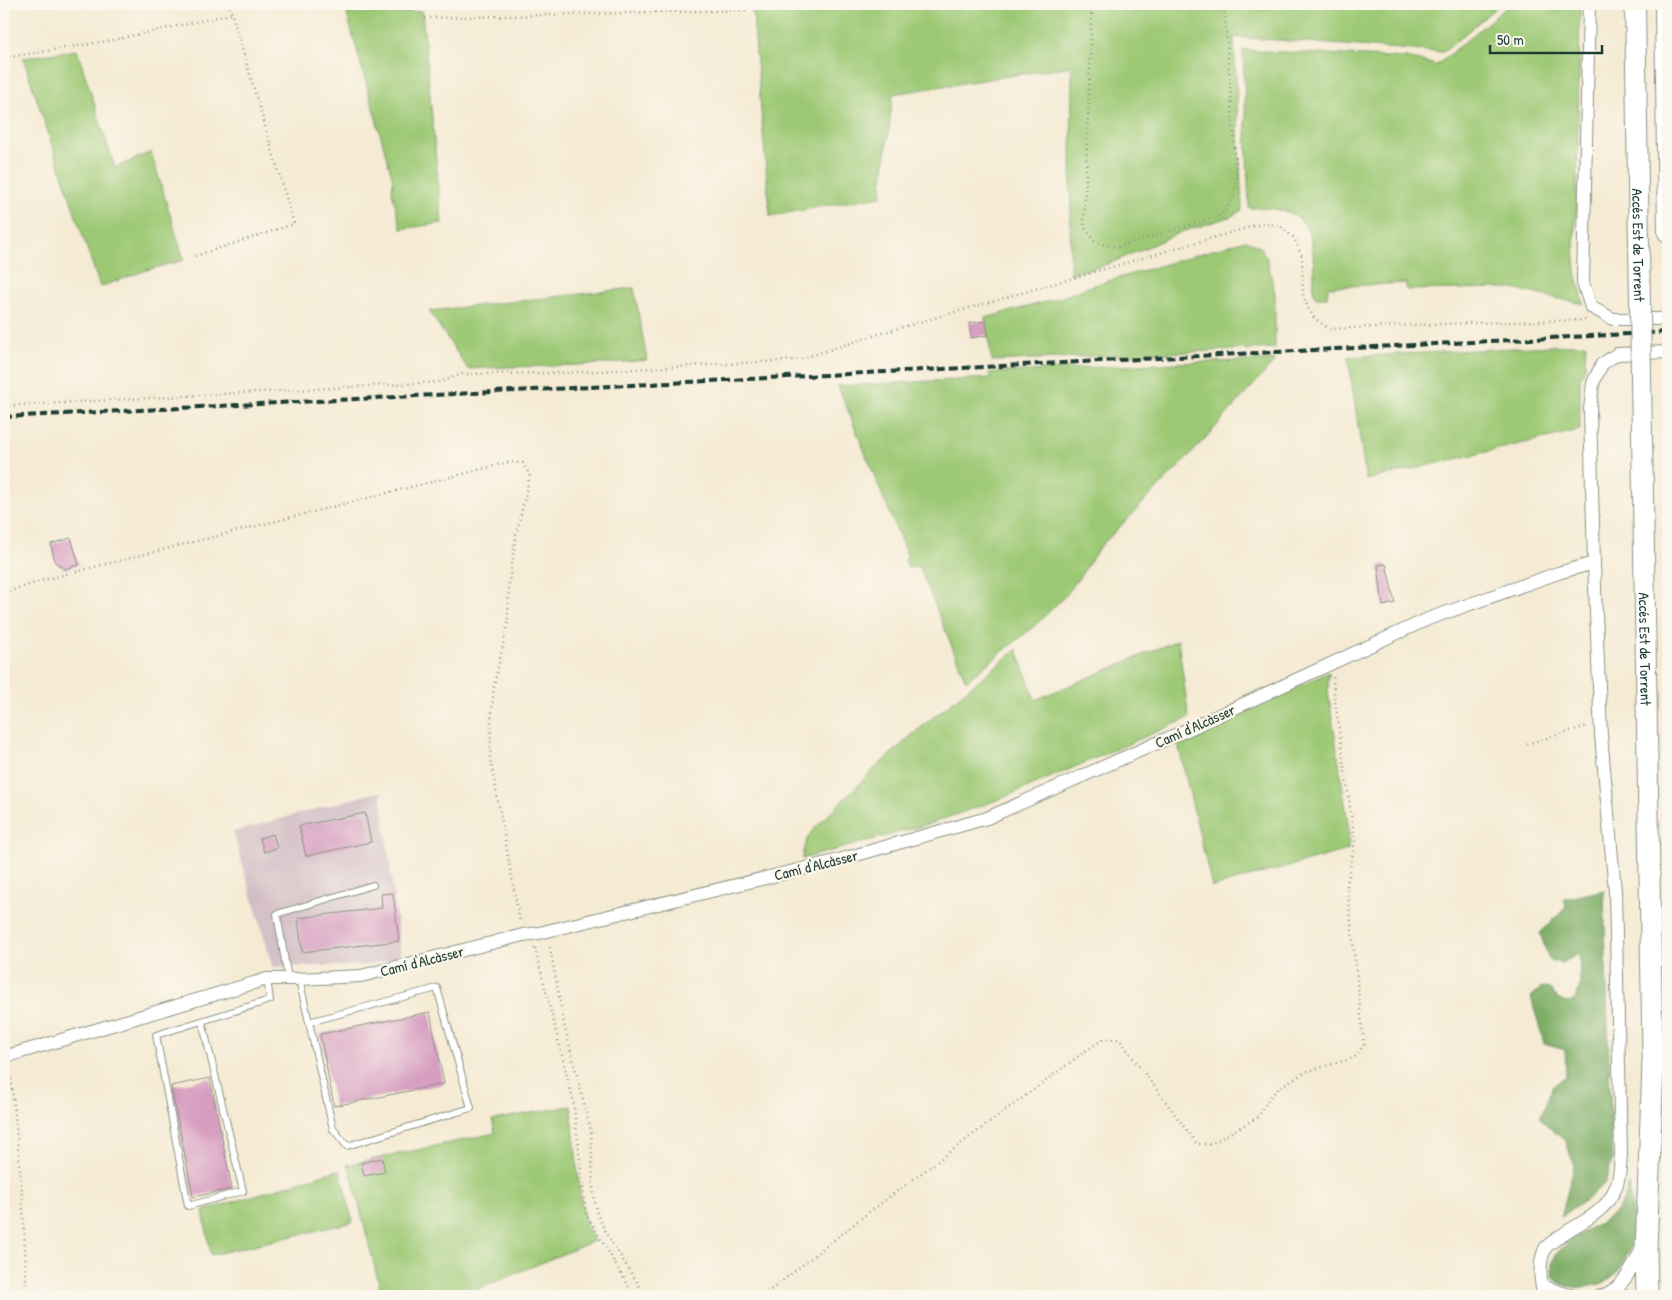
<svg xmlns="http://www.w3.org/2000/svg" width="1672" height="1300" font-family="'Patrick Hand',sans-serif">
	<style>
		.industrial { fill: #d2bdc5 }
		.green { fill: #9dc975; stroke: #5e8354 }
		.forest { fill: #7ead66; stroke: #4e754d }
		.building { fill: #d79ec1 }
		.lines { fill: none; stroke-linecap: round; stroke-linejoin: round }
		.service-casing { stroke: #8a9484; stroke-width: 8 }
		.minor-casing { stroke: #8a9484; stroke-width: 14 }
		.primary-casing { stroke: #8a9484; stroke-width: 22 }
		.trunk-casing { stroke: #8a9484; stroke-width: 23 }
		.path { stroke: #8a9484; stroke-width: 2.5; stroke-dasharray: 1 4; stroke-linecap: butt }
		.service { stroke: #fff; stroke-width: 6 }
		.minor { stroke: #fff; stroke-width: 12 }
		.primary { stroke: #fff; stroke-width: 20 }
		.trunk { stroke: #fff; stroke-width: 21 }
		.rail { stroke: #1f3d34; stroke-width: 4; stroke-dasharray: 8 4; stroke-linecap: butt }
		.primary-bridge-casing { stroke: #8a9484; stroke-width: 22; stroke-linecap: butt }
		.primary-bridge { stroke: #fff; stroke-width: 20 }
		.labels { text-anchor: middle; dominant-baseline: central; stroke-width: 4.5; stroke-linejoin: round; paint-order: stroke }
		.street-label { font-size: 15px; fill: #1f3d34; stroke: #fbf7ec }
	</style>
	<rect width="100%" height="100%" fill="#fbf7ec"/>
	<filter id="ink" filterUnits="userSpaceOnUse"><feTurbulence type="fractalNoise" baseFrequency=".02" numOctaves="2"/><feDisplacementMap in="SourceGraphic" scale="10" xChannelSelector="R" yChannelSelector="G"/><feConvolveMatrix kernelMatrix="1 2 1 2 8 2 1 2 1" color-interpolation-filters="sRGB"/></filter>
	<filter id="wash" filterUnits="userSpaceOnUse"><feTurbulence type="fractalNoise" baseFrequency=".0096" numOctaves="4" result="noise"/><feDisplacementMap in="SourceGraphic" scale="20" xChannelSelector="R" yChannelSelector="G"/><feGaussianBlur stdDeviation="1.12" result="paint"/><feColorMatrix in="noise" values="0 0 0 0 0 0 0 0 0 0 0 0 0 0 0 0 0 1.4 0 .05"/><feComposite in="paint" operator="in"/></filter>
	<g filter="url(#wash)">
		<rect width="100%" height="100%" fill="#f5ebd4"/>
		<polygon class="industrial" points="381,791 401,958 365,965 278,967 273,968 233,832"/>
		<g class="green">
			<polygon points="752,4 1500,4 1446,50 1442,52 1234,37 1242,210 1230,217 1181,232 1120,259 1102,266 1070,274 1072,66 893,94 881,196 770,216"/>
			<path d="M1510,4H1580L1577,198L1574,249L1576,272L1584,304L1508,288L1406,290V283L1328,287L1327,297H1316C1312,291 1314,282 1314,275C1313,222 1304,207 1249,208L1243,50L1406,58L1437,65Z"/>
			<polygon points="422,11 442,223 401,229 392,192 393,180 347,14"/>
			<polygon points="77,50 115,168 151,152 184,260 147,270 100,287 23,58"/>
			<polygon points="1246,240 1260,247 1267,258 1275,294 1275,348 992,361 985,318 1060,298 1088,287"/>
			<path d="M634,288L647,360C587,367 528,365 468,369L429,311Z"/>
			<polygon points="1586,344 1585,368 1580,378 1580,430 1366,480 1348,357"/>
			<polygon points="1276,360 1193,452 1099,548 1081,575 1067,594 1037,624 966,681 919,566 908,568 905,559 908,558 838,386 990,378 989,373 1176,363"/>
			<path d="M1178,640L1189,718L1000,799L929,824L802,859C803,848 806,839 813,830L873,770L914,733L1017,649L1035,700Z"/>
			<polygon points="1329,672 1328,691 1349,829 1348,850 1212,887 1178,744"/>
			<polygon points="571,1106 580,1194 585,1222 594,1241 461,1296 382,1296 350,1169 347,1165 495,1133 492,1120"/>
			<polygon points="338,1170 341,1174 353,1222 211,1255 203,1211"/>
		</g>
		<g class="forest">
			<polygon points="1604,890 1612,1161 1605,1183 1587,1199 1561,1217 1574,1166 1566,1142 1540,1119 1552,1087 1566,1076 1565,1050 1544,1044 1531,997 1541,987 1550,989 1559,1000 1567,1003 1575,999 1580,985 1579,954 1561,963 1549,960 1540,933 1566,907 1564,899"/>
			<path d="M1629,1185C1631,1203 1636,1224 1632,1242C1628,1254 1622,1269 1612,1278C1597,1290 1547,1295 1552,1264C1556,1242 1599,1226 1615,1212C1622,1205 1626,1194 1629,1185Z"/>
		</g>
		<g id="blocks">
			<g class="building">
				<polygon points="986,321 988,335 971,338 969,323"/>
				<polygon points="71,538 79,565 64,569 55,562 51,544"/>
				<polygon points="1386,564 1395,603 1383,606 1378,565"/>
				<polygon points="365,813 371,842 306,856 299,826"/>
				<polygon points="273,834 277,848 264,852 260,838"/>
				<polygon points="393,893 399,941 302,952 298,918 382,908 381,894"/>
				<polygon points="430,1012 444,1084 334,1106 320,1034"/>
				<polygon points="210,1078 232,1189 193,1197 171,1086"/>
				<polygon points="382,1158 385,1172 364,1176 361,1163"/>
			</g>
		</g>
	</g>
	<g filter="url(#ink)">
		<use href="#blocks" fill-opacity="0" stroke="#8a9484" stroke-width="1"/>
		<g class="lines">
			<g class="service-casing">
				<g id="service">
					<polyline points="288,979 277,914 373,885"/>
					<polyline points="299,979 309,1022 437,988 471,1108 347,1146 333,1129 309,1022"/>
					<polyline points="202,1021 243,1191 188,1206 156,1035 270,1000 267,979"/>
				</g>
			</g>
			<g class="minor-casing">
				<g id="minor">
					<polyline points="1589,4 1583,283 1591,307 1613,319 1668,319"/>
					<polyline points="4,1057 267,979 299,979 361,976 523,935 539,933 835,861 987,818 1189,729 1428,619 1558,573 1594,563"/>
					<polyline points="1542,1286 1572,1296"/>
					<path d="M1544,1296C1540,1283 1538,1260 1546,1247C1548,1245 1552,1242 1555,1240C1573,1225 1600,1217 1612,1195C1620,1182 1620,1168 1621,1154L1615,891L1601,735L1594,563L1590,409L1593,383L1602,364L1617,354L1668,352"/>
					<path d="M1601,1296C1622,1291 1634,1266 1642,1248"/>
				</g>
			</g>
			<g class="primary-casing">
				<g id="primary">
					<path id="s1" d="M1635,4L1640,304"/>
					<polyline points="1665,4 1668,232"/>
					<path id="s2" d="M1641,377L1653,1080"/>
				</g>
			</g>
			<g class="trunk-casing">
				<polyline id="trunk" points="1647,1296 1646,1250 1653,1064"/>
			</g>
			<g class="path">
				<polyline points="1092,4 1084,226 1096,243 1118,247 1222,215 1233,199 1237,177 1224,4"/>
				<polyline points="425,18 745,10 744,4"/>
				<polyline points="4,58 113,40 231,14"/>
				<polyline points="195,256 294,224 229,4"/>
				<polyline points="4,406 440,382 462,374 563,373 797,360 879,334 1264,223 1280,226 1294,238 1302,256 1303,295 1308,308 1315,319 1330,329 1436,324 1586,320"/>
				<polyline points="4,593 47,579 510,462 523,463 530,475 516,535 509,582 508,622 494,686 491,722 490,757 520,922"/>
				<polyline points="1527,744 1587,726"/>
				<polyline points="550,947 564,1024 591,1131 593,1189 597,1213 607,1235 646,1296"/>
				<polyline points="535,948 573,1099 586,1214 634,1296"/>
				<path d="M10,1069C18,1145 26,1220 26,1296"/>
				<polyline points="763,1296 868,1213 1088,1049 1104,1039 1119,1039 1197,1144 1211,1144 1258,1117 1269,1098 1281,1086 1308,1071 1354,1058 1364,1045 1347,884 1355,842 1334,694 1333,677"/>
			</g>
			<use href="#service" class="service"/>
			<use href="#minor" class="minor"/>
			<use href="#primary" class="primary"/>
			<use href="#trunk" class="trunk"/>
			<polyline class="rail" points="4,417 1668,332"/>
			<g class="primary-bridge-casing">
				<polyline id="primary-bridge" points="1640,304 1641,377"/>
			</g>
			<use href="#primary-bridge" class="primary-bridge"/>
		</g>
	</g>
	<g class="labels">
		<g class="street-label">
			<text stroke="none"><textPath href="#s1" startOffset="241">Accés Est de Torrent</textPath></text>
			<text stroke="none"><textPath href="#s2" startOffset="272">Accés Est de Torrent</textPath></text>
			<text transform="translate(1195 726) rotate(-24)">Camí d'Alcàsser</text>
			<text transform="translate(816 865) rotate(-14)">Camí d'Alcàsser</text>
			<text transform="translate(422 961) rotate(-14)">Camí d'Alcàsser</text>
		</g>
	</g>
	<rect width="1672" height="1300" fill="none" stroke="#fbf7ec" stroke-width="20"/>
	<path d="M1490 45v8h112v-8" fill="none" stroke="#1f3d34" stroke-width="2.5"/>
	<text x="1497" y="45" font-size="15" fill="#1f3d34" stroke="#fbf7ec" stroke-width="4" paint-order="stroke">50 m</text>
</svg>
